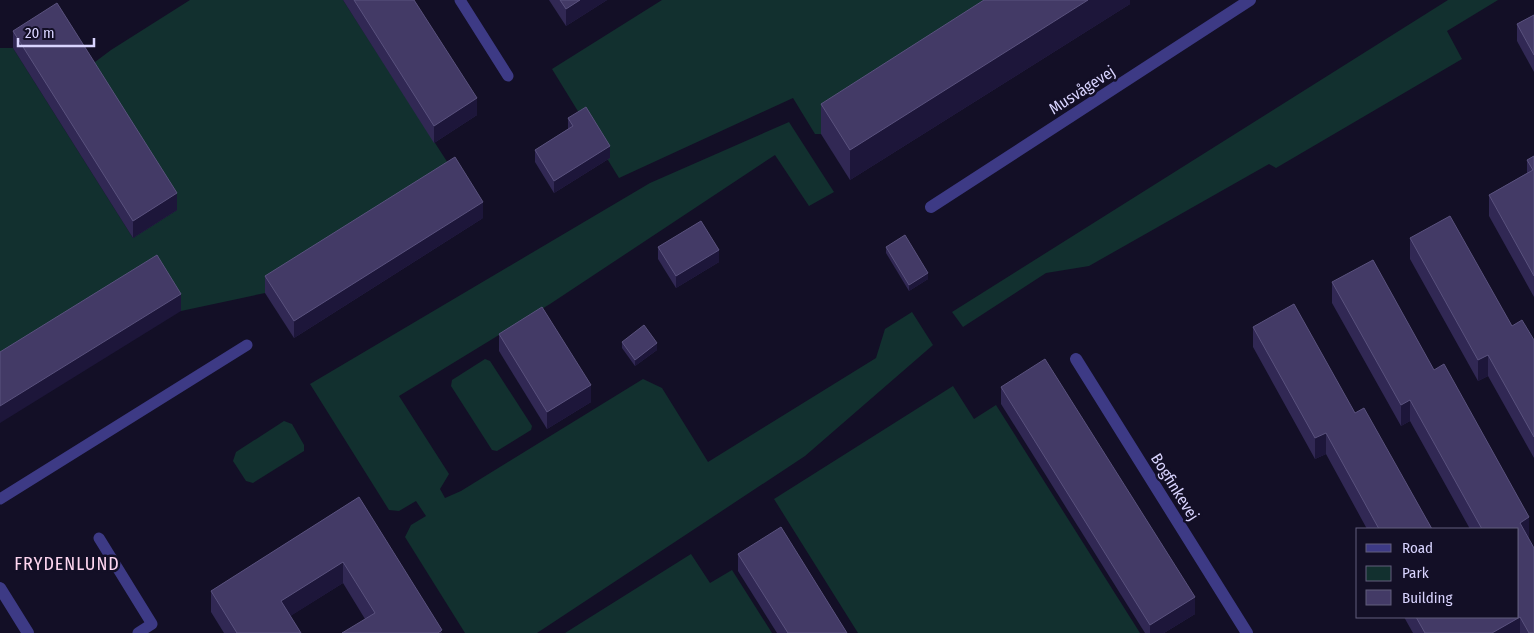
<svg xmlns="http://www.w3.org/2000/svg" width="1534" height="633" font-family="'Fira Sans Condensed',sans-serif">
	<style>
		.green { fill: #12302f }
		.lines { fill: none; stroke-linecap: round; stroke-linejoin: round }
		.lane { stroke: #3d3a85; stroke-width: 11 }
		.street { stroke: #3d3a85; stroke-width: 12 }
		.wall { fill: #312854 }
		.shaded-wall { fill: #1d163a }
		.building { fill: #433a66; stroke: #5a527e }
		.labels { text-anchor: middle; dominant-baseline: central; stroke-width: 5; stroke-linejoin: round; paint-order: stroke }
		.street-label { font-size: 16px; fill: #d9d4ff; stroke: #130f26 }
		.neighbourhood-label { font-size: 18px; letter-spacing: 1px; fill: #ffd6f0; stroke: #130f26 }
	</style>
	<rect width="100%" height="100%" fill="#130f26"/>
	<g class="green">
		<polygon points="190,0 343,0 455,174 265,293 181,311 157,272 0,369 0,48 13,48 133,238 177,210 87,68 111,50"/>
		<polygon points="662,0 1032,0 821,134 815,134 793,98 619,178 552,69"/>
		<polygon points="1448,0 1498,0 1447,31 1462,59 1276,168 1269,164 1089,266 1046,273 963,327 952,312"/>
		<polygon points="789,122 834,192 809,206 775,155 550,304 399,396 449,474 440,489 445,498 461,491 643,379 662,388 708,462 876,358 885,329 912,312 933,345 805,456 537,633 465,633 405,537 411,525 426,516 416,501 399,511 389,510 310,384 650,183"/>
		<polygon points="485,359 490,361 532,426 531,430 497,451 492,450 451,386 452,380"/>
		<polygon points="953,386 974,419 996,405 1140,633 858,633 774,499"/>
		<polygon points="284,421 292,424 304,445 304,451 253,483 246,481 233,461 236,452"/>
		<polygon points="691,554 710,583 732,570 772,633 565,633"/>
	</g>
	<g class="lines">
		<g class="lane">
			<polyline points="460,0 508,76"/>
			<polyline points="0,499 247,345"/>
			<polyline points="99,538 152,624 138,633"/>
		</g>
		<g class="street">
			<polyline points="931,207 1250,0"/>
			<polyline points="1076,359 1247,633"/>
			<polyline points="0,588 28,633"/>
		</g>
	</g>
	<g class="wall">
		<polygon points="343,0 414,0 477,115 434,143"/>
		<polygon points="549,0 607,0 566,26"/>
		<polygon points="1130,0 1130,4 850,180 821,134 821,104"/>
		<polygon points="1534,15 1534,72 1517,41 1517,24"/>
		<polygon points="13,31 177,210 133,238 13,48"/>
		<polygon points="568,118 610,158 554,193 535,162 535,150 568,129"/>
		<polygon points="1534,156 1534,297 1489,216 1489,195 1527,173 1527,160"/>
		<polygon points="483,218 294,338 265,293 265,276"/>
		<polygon points="1410,238 1512,326 1534,340 1534,458 1488,376 1478,381 1410,259"/>
		<polygon points="658,247 719,262 676,288 658,259"/>
		<polygon points="886,247 928,279 909,291 886,253"/>
		<polygon points="1332,282 1434,370 1529,538 1529,539 1534,633 1413,633 1404,617 1518,617 1518,529 1470,529 1410,421 1401,426 1332,303"/>
		<polygon points="1253,327 1355,413 1432,529 1367,529 1326,454 1315,459 1253,347"/>
		<polygon points="499,334 591,402 547,429 499,351"/>
		<polygon points="622,342 657,350 635,366 622,348"/>
		<polygon points="1001,387 1195,614 1164,633 1145,633 1001,404"/>
		<polygon points="359,497 442,633 365,619 343,583 290,616 301,633 224,633 211,612 211,591"/>
		<polygon points="738,554 847,633 777,633 738,571"/>
	</g>
	<g class="shaded-wall">
		<polygon points="580,0 607,0 566,26 566,9"/>
		<polygon points="1088,0 1130,0 1130,4 850,180 850,150"/>
		<polygon points="477,98 477,115 434,143 434,126"/>
		<polygon points="610,146 610,158 554,193 554,181"/>
		<polygon points="177,193 177,210 133,238 133,221"/>
		<polygon points="483,202 483,218 294,338 294,321"/>
		<polygon points="719,250 719,262 676,288 676,276"/>
		<polygon points="928,273 928,279 909,291 909,285"/>
		<polygon points="181,294 181,311 0,423 0,406"/>
		<polygon points="657,343 657,350 635,366 635,360"/>
		<polygon points="1488,355 1488,376 1478,381 1478,360"/>
		<polygon points="591,385 591,402 547,429 547,412"/>
		<polygon points="1410,400 1410,421 1401,426 1401,405"/>
		<polygon points="1326,433 1326,454 1315,459 1315,438"/>
		<polygon points="1529,517 1529,538 1520,544 1520,523"/>
		<polygon points="343,562 343,583 281,622 281,601"/>
		<polygon points="1195,597 1195,614 1164,633 1150,633 1150,625"/>
		<polygon points="1520,617 1520,633 1492,633"/>
	</g>
	<g class="building">
		<polygon points="354,0 414,0 477,98 434,126"/>
		<polygon points="560,0 580,0 566,9"/>
		<polygon points="984,0 1088,0 850,150 821,104"/>
		<polygon points="57,3 177,193 133,221 13,31"/>
		<polygon points="1534,15 1534,55 1517,24"/>
		<polygon points="586,107 610,146 554,181 535,150 573,126 568,118"/>
		<polygon points="1534,156 1534,276 1489,195 1533,170 1527,160"/>
		<polygon points="455,157 483,202 294,321 265,276"/>
		<polygon points="1450,216 1512,326 1522,320 1534,340 1534,437 1488,355 1478,360 1410,238"/>
		<polygon points="701,221 719,250 676,276 658,247"/>
		<polygon points="905,235 928,273 909,285 886,247"/>
		<polygon points="157,255 181,294 0,406 0,352"/>
		<polygon points="1373,260 1434,370 1444,364 1529,517 1520,523 1534,548 1534,633 1529,633 1520,617 1492,633 1425,633 1416,617 1518,617 1518,529 1480,529 1482,529 1410,400 1401,405 1332,282"/>
		<polygon points="1294,304 1355,413 1364,408 1432,529 1379,529 1326,433 1315,438 1253,327"/>
		<polygon points="542,307 591,385 547,412 499,334"/>
		<polygon points="644,325 657,343 635,360 622,342"/>
		<polygon points="1045,359 1195,597 1150,625 1001,387"/>
		<polygon points="359,497 442,630 438,633 342,633 375,613 343,562 281,601 301,633 237,633 211,591"/>
		<polygon points="781,527 847,633 788,633 738,554"/>
	</g>
	<g class="labels">
		<g class="street-label">
			<text transform="translate(1082 90) rotate(-33)">Musvågevej</text>
			<text transform="translate(1175 487) rotate(58)">Bogfinkevej</text>
		</g>
		<g class="neighbourhood-label">
			<text x="67" y="564">FRYDENLUND</text>
		</g>
	</g>
	<rect x="1356" y="528" width="162" height="90" fill="#130f26" stroke="#625e7d"/>
	<rect x="1366" y="544" width="25" height="8" fill="#3d3a85" stroke="#625e7d"/>
	<text x="1402" y="553" font-size="15" fill="#d9d4ff">Road</text>
	<rect x="1366" y="566" width="25" height="15" fill="#12302f" stroke="#625e7d"/>
	<text x="1402" y="578" font-size="15" fill="#d9d4ff">Park</text>
	<rect x="1366" y="590" width="25" height="15" fill="#433a66" stroke="#625e7d"/>
	<text x="1402" y="603" font-size="15" fill="#d9d4ff">Building</text>
	<path d="M18 38v8h76v-8" fill="none" stroke="#d9d4ff" stroke-width="2.5"/>
	<text x="25" y="38" font-size="15" fill="#d9d4ff" stroke="#130f26" stroke-width="4" paint-order="stroke">20 m</text>
</svg>
